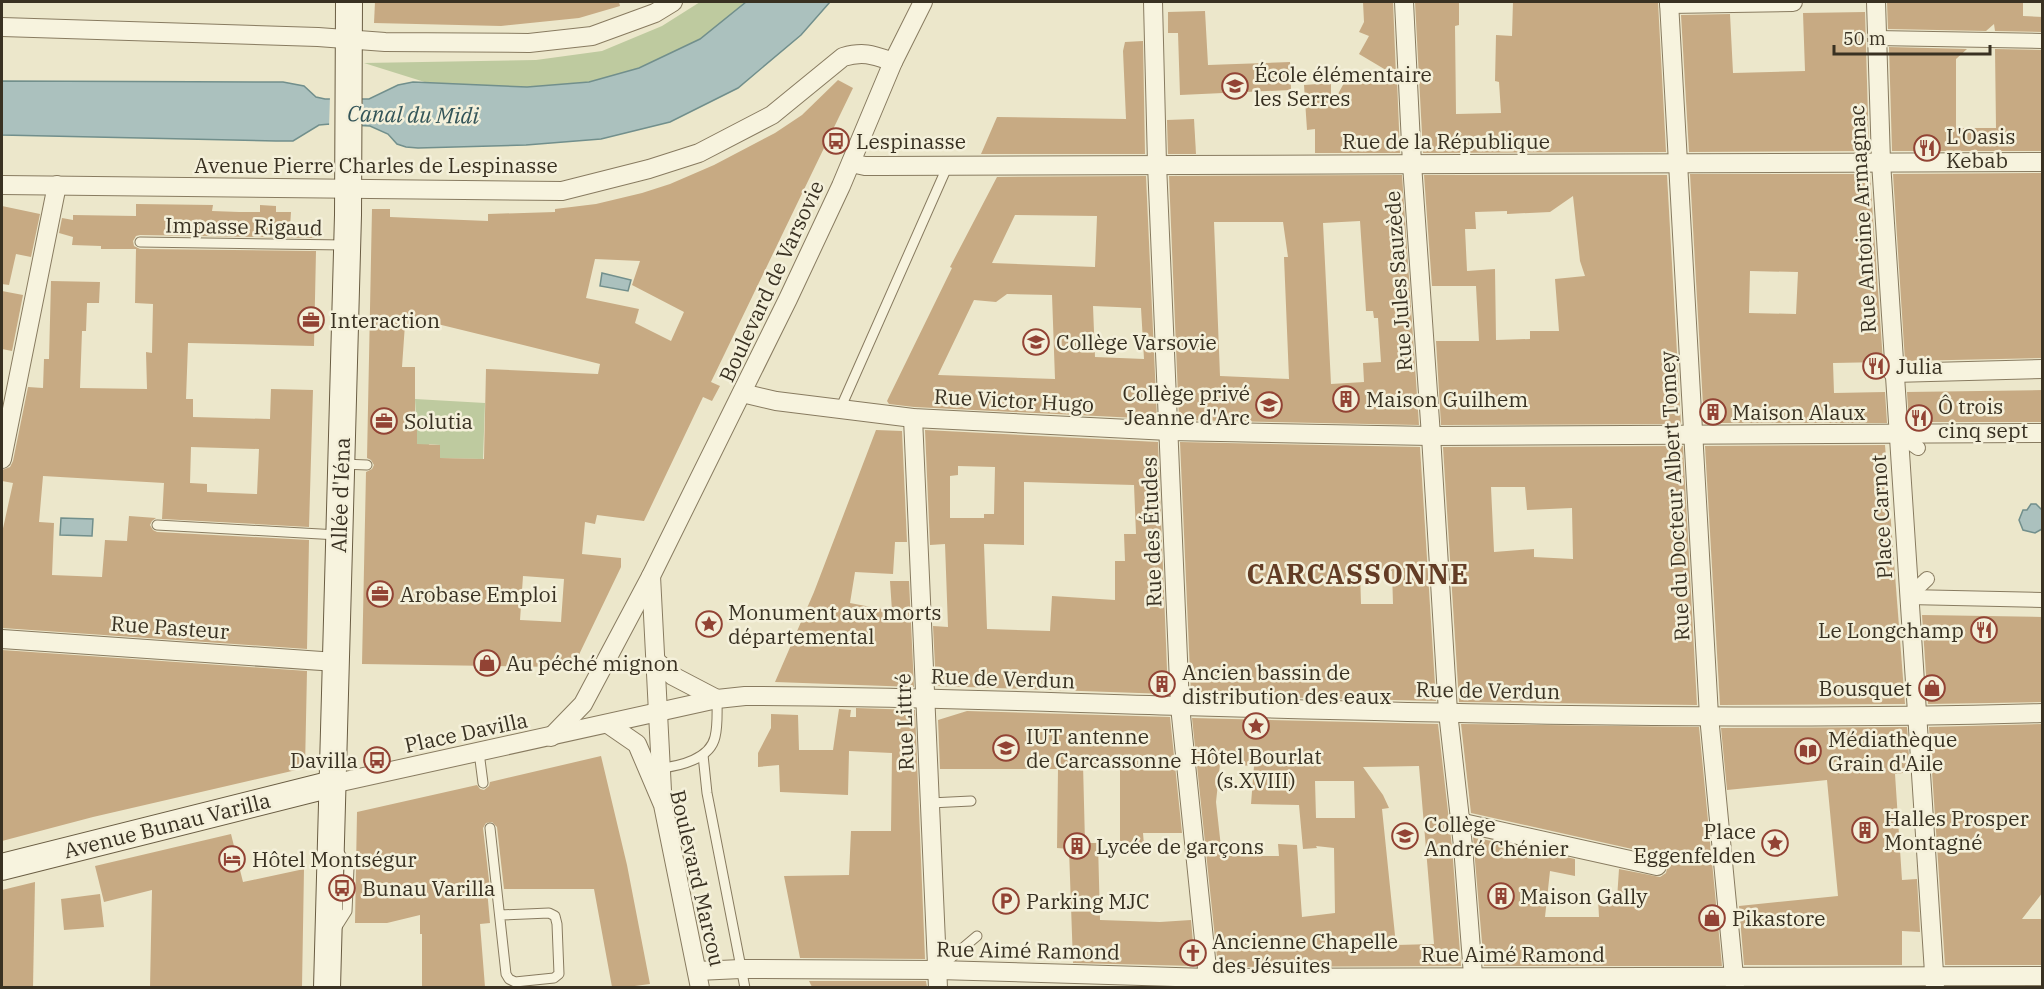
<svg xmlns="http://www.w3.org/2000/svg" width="2044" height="989" font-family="'IBM Plex Serif',serif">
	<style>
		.green { fill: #beca9f }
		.water { fill: #abc1be; stroke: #718f8c; stroke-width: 1.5 }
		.pier { fill: #ece7cb }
		.building { fill: #c7aa83; fill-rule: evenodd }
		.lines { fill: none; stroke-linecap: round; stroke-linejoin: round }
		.service-casing { stroke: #887b60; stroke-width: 11 }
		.pedestrian-casing { stroke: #887b60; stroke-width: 16 }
		.minor-casing { stroke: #887b60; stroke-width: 20 }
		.secondary-casing { stroke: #6a5d43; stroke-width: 28 }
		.service { stroke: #f7f3de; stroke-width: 9 }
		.pedestrian { stroke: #f7f3de; stroke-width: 14 }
		.minor { stroke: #f7f3de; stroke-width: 18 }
		.secondary { stroke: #f7f3de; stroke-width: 26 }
		.labels { text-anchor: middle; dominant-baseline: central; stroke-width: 5; stroke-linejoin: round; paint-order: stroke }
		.poi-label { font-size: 21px; fill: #393122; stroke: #f4f0da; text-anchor: start }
		.street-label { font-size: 21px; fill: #393122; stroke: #f4f0da }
		.water-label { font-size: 22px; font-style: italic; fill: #335458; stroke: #f4f0da }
		.district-label { font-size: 27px; font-weight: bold; letter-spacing: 1.5px; fill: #633c25; stroke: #f4f0da }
	</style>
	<rect width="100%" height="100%" fill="#ece7cb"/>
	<g class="green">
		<polygon points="700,2 746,2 700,39 639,68 589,82 527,87 431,84 364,63 536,60 602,51 662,26"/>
		<polygon points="415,399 485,403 483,459 440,458 440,445 429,444 429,448 414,448 417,434"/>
	</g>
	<g class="water">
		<polygon points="746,2 830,2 801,35 738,88 670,122 601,139 526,145 418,148 406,147 397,144 388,134 370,126 330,124 319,125 293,141 276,141 2,135 2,81 283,82 304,86 316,97 325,99 369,99 398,85 413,82 527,87 589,82 639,68 700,39"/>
		<polygon points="602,273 631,280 628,291 600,286"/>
		<polygon points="2031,504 2036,504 2042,510 2042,529 2035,533 2023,530 2019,520 2023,510 2027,510"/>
		<polygon points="61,518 93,519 92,536 60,535"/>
	</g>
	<polygon class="pier" points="330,96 362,96 361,128 329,127"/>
	<g class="building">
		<polygon points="375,2 619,2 620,6 579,18 501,26 374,23"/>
		<polygon points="1363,2 1393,2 1396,76 1359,54 1369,36 1359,32 1364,22"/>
		<polygon points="1415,2 1459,2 1459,25 1455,26 1456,114 1501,113 1499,82 1495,81 1496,35 1512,36 1513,2 1658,2 1666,152 1423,153"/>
		<polygon points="1887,2 2023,2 2023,16 2043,17 2043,32 1995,31 1994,24 1986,31 1888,29"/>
		<polygon points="1205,11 1208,65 1290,62 1291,90 1180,95 1178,33 1168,33 1168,12"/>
		<polygon points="1865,12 1869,151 1689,152 1681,15 1730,14 1733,73 1805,71 1803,13"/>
		<polygon points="1143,41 1145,154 981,154 997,117 1126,119 1123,51 1125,42"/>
		<polygon points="1889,47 1967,49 1956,59 1956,128 1996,128 1995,49 2043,50 2043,151 1892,151"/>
		<path d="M838,80L853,88L711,382L720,386L712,401L703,397L644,521L597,515L595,524L585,522L582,554L621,558V567L574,665L560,667L362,664L366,472L372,469L374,465L371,460L367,458L372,209H390V217L488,221V214L555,212V209L596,204L642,193L670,184L714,165L775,133L802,115ZM595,259L640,261L632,285L684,312L671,341L635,323L639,309L586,298ZM413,318L600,364L598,374L486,369L484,459L440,458V445L417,444V420H415V367H402L405,324H412ZM523,576L564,579L561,622L520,620Z"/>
		<polygon points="1397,80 1400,153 1315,153 1315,129 1307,130 1304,85 1331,83 1331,107 1344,83"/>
		<polygon points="1194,119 1196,154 1168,154 1167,120"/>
		<polygon points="2043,173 2043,358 1905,361 1893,174"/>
		<path d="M1690,174H1870L1883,362L1833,363L1834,393L1885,392L1887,423H1704ZM1750,271L1798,272L1796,314L1749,313Z"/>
		<path d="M1402,175L1419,425L1179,420L1169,176ZM1360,221L1366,311H1373L1374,318H1378L1381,362L1363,363L1364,382L1331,384L1323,223ZM1214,222H1283L1288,257H1284L1289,379L1220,376Z"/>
		<path d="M1424,175H1667L1681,424L1441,425L1436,341H1479L1476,286H1432ZM1573,196L1580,261L1585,276L1555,279L1559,331H1530V339L1496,340L1495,269L1467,271L1465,229H1476L1475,212L1507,211V214L1550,212Z"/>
		<path d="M1146,176L1157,419L914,407L889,404L887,401L952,268L950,267L997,177ZM1015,215L1097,216L1095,267L992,263ZM1007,294L1052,295L1055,379L938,375L974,300L996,302ZM1093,306L1141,308L1144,359L1095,357Z"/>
		<path d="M136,204L213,205L212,211L239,212H260V205L276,206V212H291L290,227L317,228L316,238L140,235L136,236L133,241L134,246L140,249L316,251L314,346L188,343L186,399H193V417L270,419L271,389L313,390L309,527L162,519L164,483L43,476L39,522L54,523L52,575L102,577L105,540L127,541L129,516L156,518L152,521L150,525L153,530L157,532L309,540L307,649L2,628V533L13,483L2,481V470L10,467L13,461L28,387L43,388L44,359H49L51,281L100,282L99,303H87L86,331H82L80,388L147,389L146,352L152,353L153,304L135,303L136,249H101V246L72,245L73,237L59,233L62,218L73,220V215L136,216ZM191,447L259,449L257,494L207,492V484L190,483Z"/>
		<polygon points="2,206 40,214 31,257 16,254 9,285 2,284"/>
		<polygon points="2,291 23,295 12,351 2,349"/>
		<polygon points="2043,390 2043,422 1909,422 1907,392"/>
		<polygon points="876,430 902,431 907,542 895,542 893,574 855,572 850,603 892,611 890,581 909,581 914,687 775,682 814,592"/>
		<path d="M925,430L1158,442L1168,694L936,686L933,626L948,627L945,544L930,545ZM958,466L995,467L994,514H984V518H950V476L958,475ZM1024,482L1134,485L1136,534H1124L1125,561H1115V600L1052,596L1050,631L987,629L984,544L1024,545Z"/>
		<path d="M1180,442L1420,447L1436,701L1191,695ZM1360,571H1392L1393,604H1361Z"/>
		<polygon points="1885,445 1905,704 1720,705 1705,446"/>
		<path d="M1683,446L1697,705L1459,702L1443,447ZM1491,487H1525L1527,510L1572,508L1573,559L1534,557V549L1494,552Z"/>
		<polygon points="1922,615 2043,617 2043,702 1928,704"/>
		<polygon points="2,650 307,671 305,768 93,817 2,841"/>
		<polygon points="856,708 915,710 925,959 800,958 784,876 849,875 851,831 891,831 892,753 849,751 848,795 780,792 779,765 758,767 758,753 771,728 771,714 798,715 799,750 833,750 839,709 851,710 850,717 856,717"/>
		<polygon points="967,711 1170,717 1182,833 1143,833 1144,845 1120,845 1120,764 1083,764 1085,843 1098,843 1100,920 1160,922 1191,920 1195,966 1073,963 1069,849 1057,848 1058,769 940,769 938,720"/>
		<path d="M1192,718L1438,724L1452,847L1461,966L1218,967ZM1220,764L1254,766L1251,804L1299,805L1303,849L1317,848L1316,846L1334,848L1335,913L1302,917L1297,845L1278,844L1279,856H1222L1216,802ZM1419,766L1434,944L1396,945L1382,809L1389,808L1383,795L1363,767ZM1315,781H1354L1355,818H1316Z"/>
		<polygon points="1461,724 1699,727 1722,966 1484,966 1473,837 1575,859 1575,876 1550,871 1545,917 1599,917 1598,898 1617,899 1619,869 1660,877 1666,873 1668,863 1665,858 1659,855 1471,813"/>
		<polygon points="2043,724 2043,892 2022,919 2043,919 2043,965 1945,965 1929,727"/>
		<polygon points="1907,727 1910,772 1895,774 1902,880 1917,879 1920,932 1902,931 1902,965 1744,965 1739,906 1838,896 1827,780 1727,790 1721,728"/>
		<polygon points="601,756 627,865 650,984 627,987 612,987 594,889 504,889 497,827 492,822 486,823 483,828 490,889 487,889 490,923 480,924 485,987 422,987 422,934 420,934 420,915 387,923 355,923 357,812 477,785 480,789 484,790 489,786 490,782"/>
		<polygon points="231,834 243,882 304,869 302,987 150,987 152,890 104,902 95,866"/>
		<polygon points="35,882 33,987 2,987 2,890"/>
		<polygon points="100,894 104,927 64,930 61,899"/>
		<polygon points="809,981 926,981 927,987 812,987"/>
	</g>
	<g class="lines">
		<g class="service-casing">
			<g id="service">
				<polyline points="140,242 345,245"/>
				<polyline points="841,407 948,165"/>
				<polyline points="343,464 367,465"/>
				<polyline points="157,525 338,535"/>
				<polyline points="479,752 483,783"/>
				<polyline points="703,755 707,793 745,988"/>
				<path d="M661,768C680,766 710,759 715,737C718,725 717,711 717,699"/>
				<polyline points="930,803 971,801"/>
				<polyline points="490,828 506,974 509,979 515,982 554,978 559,974 557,924 555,916 549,913 501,915"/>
				<polyline points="335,930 347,911 349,868 338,851"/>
				<polyline points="939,968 977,936"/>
			</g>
		</g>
		<g class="pedestrian-casing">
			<g id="pedestrian">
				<polyline points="1876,38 2042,41"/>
				<polyline points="1898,434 1918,448"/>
				<polyline points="1908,597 2042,600"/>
				<polyline points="1908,597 1927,579"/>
			</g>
		</g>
		<g class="minor-casing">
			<g id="minor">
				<polyline points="1153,2 1157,164 1180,706 1209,988"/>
				<polyline points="1404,2 1412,164 1431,436 1448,712 1463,846 1474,988"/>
				<polyline points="1669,2 1709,716 1735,987"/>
				<polyline points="1876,2 1881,162 1935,988"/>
				<polyline points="1669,4 1793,2"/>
				<polyline points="2,27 318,37 385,42 529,43 592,36 655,13 673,2"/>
				<polyline points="851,163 865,166 879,166 2042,162"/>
				<path d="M2,185L562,191L649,169L699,153L772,115L843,57C864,51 873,55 893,62"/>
				<polyline points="1893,373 2042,369"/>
				<polyline points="742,393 776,401 913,418 1169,431 1431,436 2042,433"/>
				<polyline points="913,418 938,988"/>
				<polyline points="2,459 57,185"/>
				<polyline points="651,576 662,791"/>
				<polyline points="2,639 336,662"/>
				<polyline points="656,661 673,676 717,699"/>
				<polyline points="608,724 637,744 663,805 700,988"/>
				<polyline points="551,737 583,704 651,576 788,299 841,186 893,62 923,2"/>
				<path d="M332,784L717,699L745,696C891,696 1036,702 1182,706C1469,714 1756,721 2042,713"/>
				<polyline points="1459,822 1657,866"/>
				<polyline points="697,971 741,969 938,970 1209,978 2042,976"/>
			</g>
		</g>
		<g class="secondary-casing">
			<g id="secondary">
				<polyline points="2,867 332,784"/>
				<polyline points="327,988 348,215 349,2"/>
			</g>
		</g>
		<use href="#service" class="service"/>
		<use href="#pedestrian" class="pedestrian"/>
		<use href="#minor" class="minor"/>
		<use href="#secondary" class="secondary"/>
	</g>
	<defs>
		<g id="school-ring" transform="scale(1.35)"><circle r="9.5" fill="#f4f0da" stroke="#924334" stroke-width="1.5"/><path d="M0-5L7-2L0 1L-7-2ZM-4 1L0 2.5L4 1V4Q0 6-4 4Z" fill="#924334"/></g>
		<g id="bus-ring" transform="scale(1.35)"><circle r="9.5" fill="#f4f0da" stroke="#924334" stroke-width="1.5"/><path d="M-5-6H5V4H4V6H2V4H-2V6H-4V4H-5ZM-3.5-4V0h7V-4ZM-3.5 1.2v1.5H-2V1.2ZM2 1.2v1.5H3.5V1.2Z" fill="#924334"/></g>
		<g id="restaurant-ring" transform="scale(1.35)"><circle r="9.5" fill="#f4f0da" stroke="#924334" stroke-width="1.5"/><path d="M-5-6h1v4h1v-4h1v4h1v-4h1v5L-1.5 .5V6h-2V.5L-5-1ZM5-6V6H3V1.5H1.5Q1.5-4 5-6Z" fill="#924334"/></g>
		<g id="office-ring" transform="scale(1.35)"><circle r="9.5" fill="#f4f0da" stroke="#924334" stroke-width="1.5"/><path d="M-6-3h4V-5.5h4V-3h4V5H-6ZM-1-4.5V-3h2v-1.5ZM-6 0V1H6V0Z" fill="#924334"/></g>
		<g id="building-ring" transform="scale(1.35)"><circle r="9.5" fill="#f4f0da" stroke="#924334" stroke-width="1.5"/><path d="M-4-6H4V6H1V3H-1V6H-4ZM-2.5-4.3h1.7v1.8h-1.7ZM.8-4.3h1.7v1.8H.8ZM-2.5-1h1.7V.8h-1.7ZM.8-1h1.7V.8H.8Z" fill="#924334"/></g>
		<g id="sight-ring" transform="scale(1.35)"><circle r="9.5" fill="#f4f0da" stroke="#924334" stroke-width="1.5"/><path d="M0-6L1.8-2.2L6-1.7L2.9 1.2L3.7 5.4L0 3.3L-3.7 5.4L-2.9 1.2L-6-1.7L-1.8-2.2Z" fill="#924334"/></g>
		<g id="shop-ring" transform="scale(1.35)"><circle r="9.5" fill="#f4f0da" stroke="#924334" stroke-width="1.5"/><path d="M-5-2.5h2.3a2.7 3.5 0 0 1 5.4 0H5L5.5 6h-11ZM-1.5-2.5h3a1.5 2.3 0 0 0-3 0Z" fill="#924334"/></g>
		<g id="university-ring" transform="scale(1.35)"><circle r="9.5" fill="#f4f0da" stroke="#924334" stroke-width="1.5"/><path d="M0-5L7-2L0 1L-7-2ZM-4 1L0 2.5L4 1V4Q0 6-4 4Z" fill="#924334"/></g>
		<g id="library-ring" transform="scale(1.35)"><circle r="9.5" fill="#f4f0da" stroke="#924334" stroke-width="1.5"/><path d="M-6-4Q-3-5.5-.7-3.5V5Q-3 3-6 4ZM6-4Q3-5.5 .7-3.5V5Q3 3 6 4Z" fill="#924334"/></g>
		<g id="hotel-ring" transform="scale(1.35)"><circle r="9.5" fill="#f4f0da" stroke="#924334" stroke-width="1.5"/><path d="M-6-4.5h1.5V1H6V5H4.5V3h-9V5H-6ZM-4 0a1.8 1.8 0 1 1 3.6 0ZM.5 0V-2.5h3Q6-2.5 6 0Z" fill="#924334"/></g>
		<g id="parking-ring" transform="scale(1.35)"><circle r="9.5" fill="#f4f0da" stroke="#924334" stroke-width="1.5"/><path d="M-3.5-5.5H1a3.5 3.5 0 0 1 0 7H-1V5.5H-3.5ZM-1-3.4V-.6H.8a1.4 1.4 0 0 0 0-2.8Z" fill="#924334"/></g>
		<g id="church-ring" transform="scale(1.35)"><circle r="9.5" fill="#f4f0da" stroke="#924334" stroke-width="1.5"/><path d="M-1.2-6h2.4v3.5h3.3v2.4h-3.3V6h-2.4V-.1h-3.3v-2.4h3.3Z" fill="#924334"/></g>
	</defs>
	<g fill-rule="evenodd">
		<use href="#school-ring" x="1235" y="86"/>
		<use href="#bus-ring" x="836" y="141"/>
		<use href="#restaurant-ring" x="1927" y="148"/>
		<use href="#office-ring" x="311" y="320"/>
		<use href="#school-ring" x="1036" y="342"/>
		<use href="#restaurant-ring" x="1876" y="366"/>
		<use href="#building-ring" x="1346" y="399"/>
		<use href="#school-ring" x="1269" y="405"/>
		<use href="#building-ring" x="1713" y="412"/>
		<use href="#restaurant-ring" x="1919" y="418"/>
		<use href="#office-ring" x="384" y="421"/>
		<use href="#office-ring" x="380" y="594"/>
		<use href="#sight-ring" x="709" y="624"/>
		<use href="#restaurant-ring" x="1984" y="630"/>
		<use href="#shop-ring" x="487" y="663"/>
		<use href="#building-ring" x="1162" y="684"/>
		<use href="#shop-ring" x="1932" y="688"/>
		<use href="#sight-ring" x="1256" y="726"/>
		<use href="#university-ring" x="1006" y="748"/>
		<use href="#library-ring" x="1808" y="751"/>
		<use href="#bus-ring" x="377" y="760"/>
		<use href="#building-ring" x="1865" y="830"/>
		<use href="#school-ring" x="1405" y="836"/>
		<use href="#sight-ring" x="1775" y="843"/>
		<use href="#building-ring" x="1077" y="846"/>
		<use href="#hotel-ring" x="232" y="859"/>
		<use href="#bus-ring" x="342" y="888"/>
		<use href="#building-ring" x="1501" y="896"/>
		<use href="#parking-ring" x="1006" y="901"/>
		<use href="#shop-ring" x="1712" y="918"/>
		<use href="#church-ring" x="1193" y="953"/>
	</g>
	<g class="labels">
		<g class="poi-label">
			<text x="1254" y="74">École élémentaire<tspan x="1254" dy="24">les Serres</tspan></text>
			<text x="1946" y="136">L'Oasis<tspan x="1946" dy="24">Kebab</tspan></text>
			<text x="856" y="141">Lespinasse</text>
			<text x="330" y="320">Interaction</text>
			<text x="1056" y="342">Collège Varsovie</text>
			<text x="1896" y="366">Julia</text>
			<text x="1250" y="393" text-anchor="end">Collège privé<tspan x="1250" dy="24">Jeanne d'Arc</tspan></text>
			<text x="1366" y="399">Maison Guilhem</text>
			<text x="1938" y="406">Ô trois<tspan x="1938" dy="24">cinq sept</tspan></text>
			<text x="1732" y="412">Maison Alaux</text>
			<text x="404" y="421">Solutia</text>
			<text x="400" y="594">Arobase Emploi</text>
			<text x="728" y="612">Monument aux morts<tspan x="728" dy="24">départemental</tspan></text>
			<text x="1964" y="630" text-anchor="end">Le Longchamp</text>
			<text x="506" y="663">Au péché mignon</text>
			<text x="1182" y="672">Ancien bassin de<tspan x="1182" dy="24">distribution des eaux</tspan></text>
			<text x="1912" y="688" text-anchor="end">Bousquet</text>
			<text x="1026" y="736">IUT antenne<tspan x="1026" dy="24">de Carcassonne</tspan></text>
			<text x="1828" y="739">Médiathèque<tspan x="1828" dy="24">Grain d'Aile</tspan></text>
			<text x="1256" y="756" text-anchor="middle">Hôtel Bourlat<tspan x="1256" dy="24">(s.XVIII)</tspan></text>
			<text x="358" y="760" text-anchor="end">Davilla</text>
			<text x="1884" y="818">Halles Prosper<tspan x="1884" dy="24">Montagné</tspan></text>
			<text x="1424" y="824">Collège<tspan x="1424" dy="24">André Chénier</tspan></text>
			<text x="1756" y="831" text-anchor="end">Place<tspan x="1756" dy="24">Eggenfelden</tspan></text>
			<text x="1096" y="846">Lycée de garçons</text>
			<text x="252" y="859">Hôtel Montségur</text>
			<text x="362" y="888">Bunau Varilla</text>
			<text x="1520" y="896">Maison Gally</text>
			<text x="1026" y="901">Parking MJC</text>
			<text x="1732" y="918">Pikastore</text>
			<text x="1212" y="941">Ancienne Chapelle<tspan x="1212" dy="24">des Jésuites</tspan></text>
		</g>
		<g class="street-label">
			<text x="1446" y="141">Rue de la République</text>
			<text x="376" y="165">Avenue Pierre Charles de Lespinasse</text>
			<text transform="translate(1862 219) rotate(-93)">Rue Antoine Armagnac</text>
			<text transform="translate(244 226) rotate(1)">Impasse Rigaud</text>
			<text transform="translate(771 281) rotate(-65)">Boulevard de Varsovie</text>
			<text transform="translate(1398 281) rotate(-94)">Rue Jules Sauzède</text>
			<text transform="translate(1014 400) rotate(3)">Rue Victor Hugo</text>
			<text transform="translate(340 495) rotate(-88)">Allée d'Iéna</text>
			<text transform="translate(1674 496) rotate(-93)">Rue du Docteur Albert Tomey</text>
			<text transform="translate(1881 517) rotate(-93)">Place Carnot</text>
			<text transform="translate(1151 532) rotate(-92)">Rue des Études</text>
			<text transform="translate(170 627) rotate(4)">Rue Pasteur</text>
			<text transform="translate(1003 678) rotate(2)">Rue de Verdun</text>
			<text transform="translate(1488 690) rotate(1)">Rue de Verdun</text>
			<text transform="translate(904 722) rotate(-92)">Rue Littré</text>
			<text transform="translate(466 732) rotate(-12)">Place Davilla</text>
			<text transform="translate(167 825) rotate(-14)">Avenue Bunau Varilla</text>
			<text transform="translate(698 878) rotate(77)">Boulevard Marcou</text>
			<text transform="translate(1028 950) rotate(1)">Rue Aimé Ramond</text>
			<text x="1513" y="954">Rue Aimé Ramond</text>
		</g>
		<g class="water-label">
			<text transform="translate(413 114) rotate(1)">Canal du Midi</text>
		</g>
		<g class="district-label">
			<text x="1358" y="573">CARCASSONNE</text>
		</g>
	</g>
	<rect width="2044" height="989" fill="none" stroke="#393122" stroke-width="6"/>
	<path d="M1834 45v9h156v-9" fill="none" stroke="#393122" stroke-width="3"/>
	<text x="1843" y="45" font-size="18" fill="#393122" stroke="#f4f0da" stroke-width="4.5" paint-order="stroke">50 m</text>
</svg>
